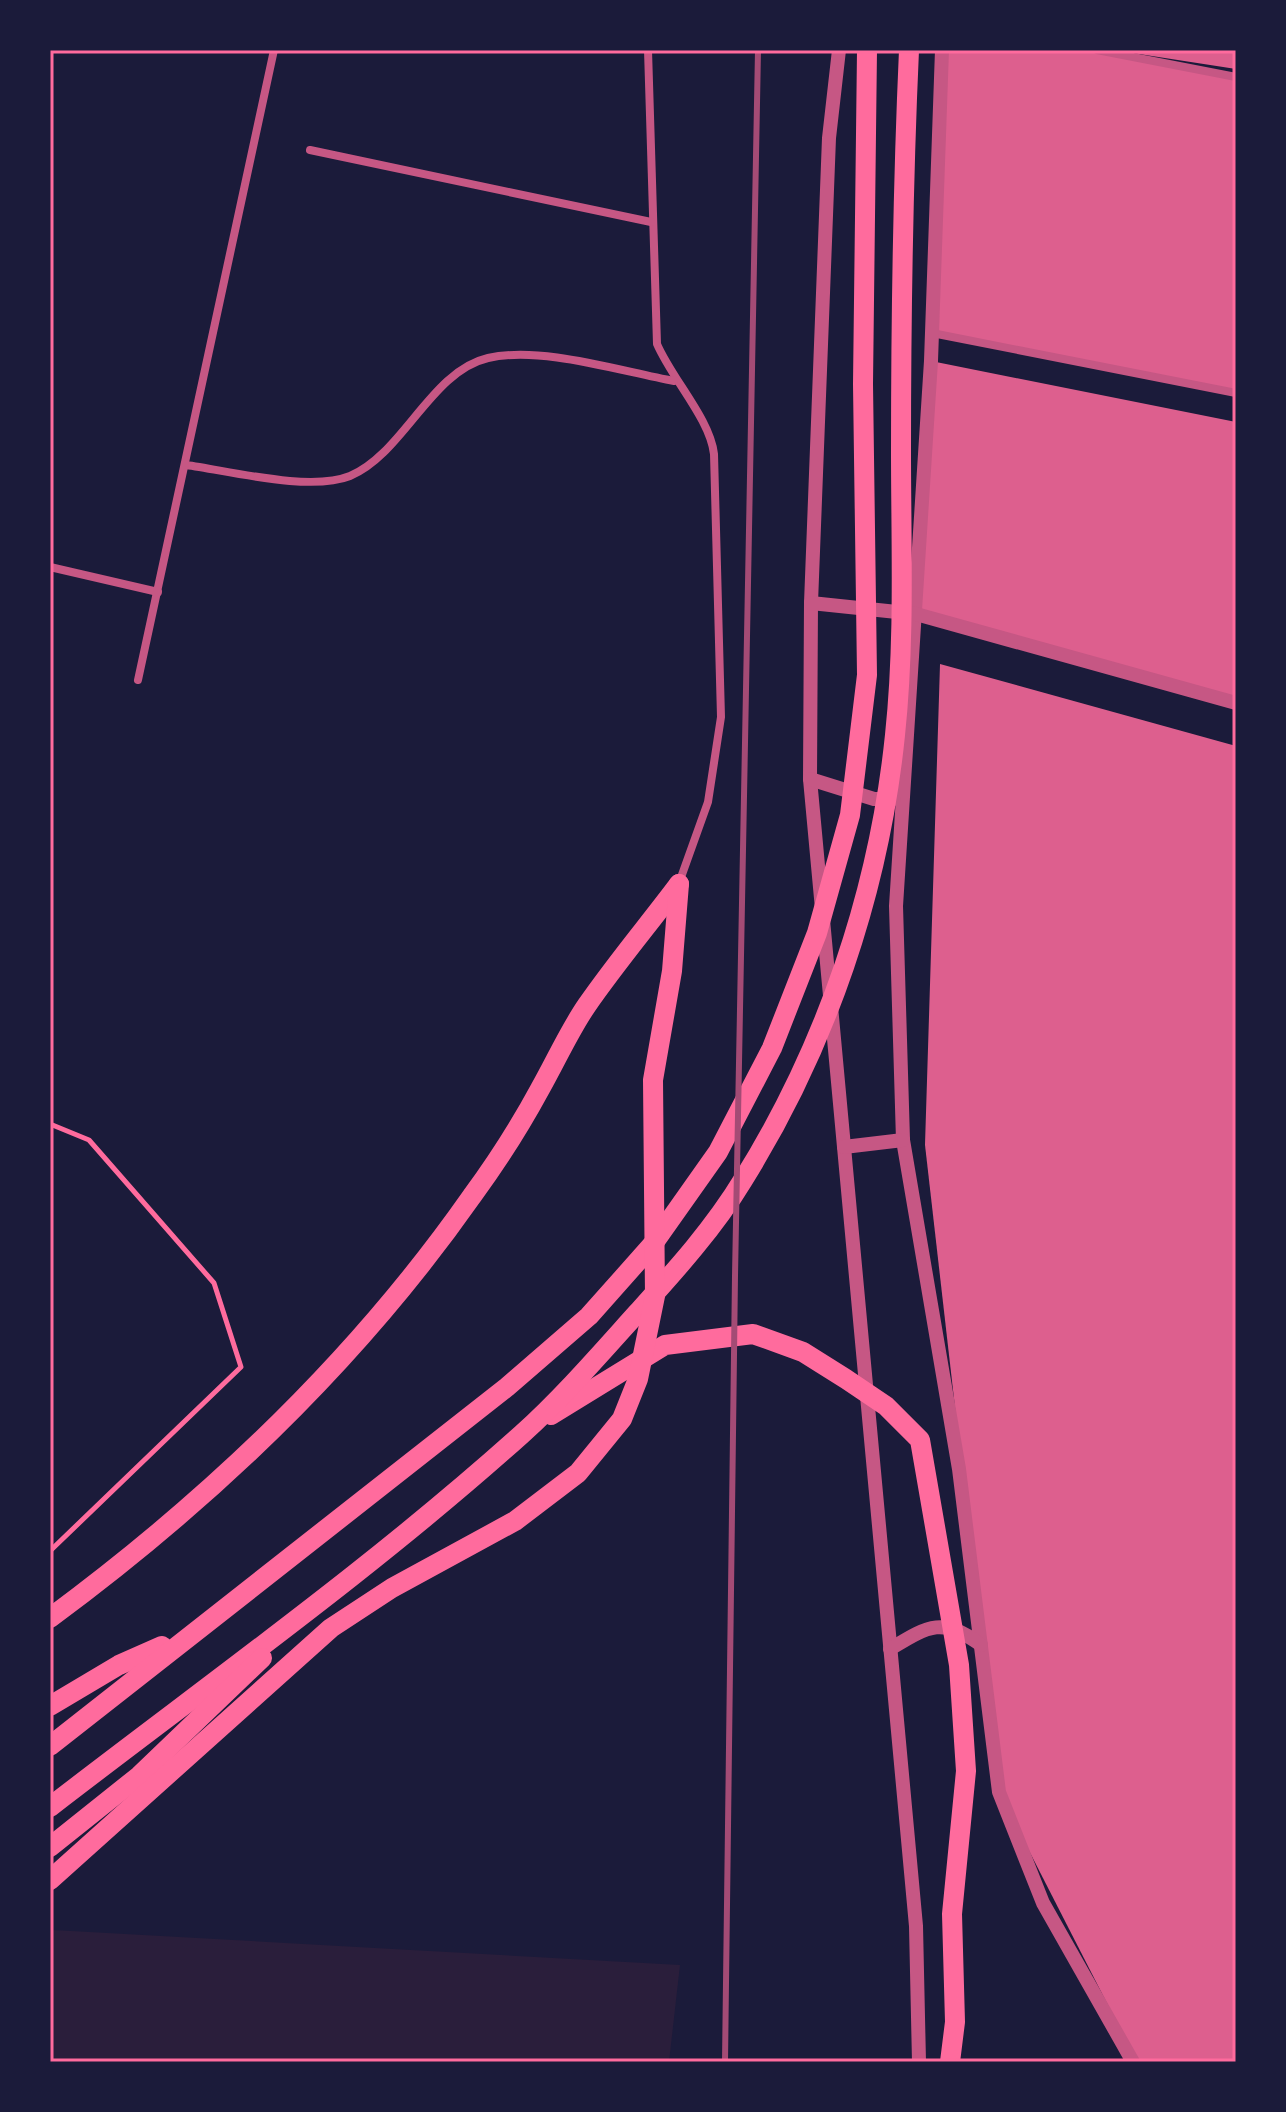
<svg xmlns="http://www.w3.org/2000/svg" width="1286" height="2112" font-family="'Fira Sans Condensed',sans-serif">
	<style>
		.green { fill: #2a1e3b }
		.building { fill: #dd5f8e }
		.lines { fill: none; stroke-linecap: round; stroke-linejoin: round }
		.path { stroke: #ff6b9d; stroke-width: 5 }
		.minor { stroke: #c65784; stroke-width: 8 }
		.tertiary { stroke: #c65784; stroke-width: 14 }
		.primary { stroke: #ff6b9d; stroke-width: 20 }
		.rail { stroke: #a44b75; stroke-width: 6 }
		.neatline { fill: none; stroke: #ff6b9d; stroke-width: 3 }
	</style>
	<rect width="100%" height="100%" fill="#1b1b3a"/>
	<polygon class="green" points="53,1930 680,1965 669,2062 50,2062"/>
	<g class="building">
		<polygon points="942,50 1097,50 1236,77 1236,393 932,333"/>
		<polygon points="1126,50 1236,50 1236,69 1126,52"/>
		<polygon points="931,361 1236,422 1236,704 916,614"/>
		<polygon points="940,664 1236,746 1236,2062 1137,2062 999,1792 925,1145"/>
	</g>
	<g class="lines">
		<polyline class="path" points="50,1124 89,1140 214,1283 241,1367 50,1551"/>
		<g class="minor">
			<path d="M648,50L657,344C672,379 710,419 714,454L721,717L708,802L679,883"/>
			<polyline points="1097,50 1236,77"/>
			<polyline points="310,150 651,222"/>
			<polyline points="932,333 1236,393"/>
			<path d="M186,465C230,471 310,492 350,476C403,454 431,371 488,358C542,346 619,371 674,381"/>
			<polyline points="50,567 158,592"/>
			<polyline points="138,680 274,50"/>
		</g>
		<g class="tertiary">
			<polyline points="839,50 829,138 811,603 810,779 916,1926 919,2062"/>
			<polyline points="942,50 931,361 896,906 903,1140 959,1469 999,1792 1043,1903 1133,2062"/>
			<polyline points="811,603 916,614 1236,703"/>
			<polyline points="810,779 874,799 894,799"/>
			<polyline points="844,1147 903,1140"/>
			<path d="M890,1649C928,1626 942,1616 981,1645"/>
		</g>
		<g class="primary">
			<polyline points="551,1415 665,1345 753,1334 803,1352 846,1379 886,1406 920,1440 959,1665 966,1771 952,1914 955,2022 950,2062"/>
			<path d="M50,1618C211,1499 357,1360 472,1196C497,1162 520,1126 540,1089C556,1061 569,1031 587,1005C616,963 649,924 679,884"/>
			<polyline points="50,1706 119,1665 162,1646"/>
			<polyline points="50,1746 507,1387 589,1316 653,1244 718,1152 772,1048 817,933 850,815 867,675 863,384 867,50"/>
			<path d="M50,1807C208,1685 373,1568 522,1434C563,1397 601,1353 638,1312C675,1271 714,1228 743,1180C826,1047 879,892 895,735C905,641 901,545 901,451C901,317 903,183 909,50"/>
			<polyline points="50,1847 139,1776 262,1658"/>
			<polyline points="50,1880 331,1628 392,1588 515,1521 578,1473 622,1419 638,1379 655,1296 653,1080 672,971 679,884"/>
		</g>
		<polyline class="rail" points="725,2062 735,1276 758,50"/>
	</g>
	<rect width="1286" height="2112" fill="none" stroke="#1b1b3a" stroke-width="104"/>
	<rect x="52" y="52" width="1182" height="2008" class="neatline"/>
</svg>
